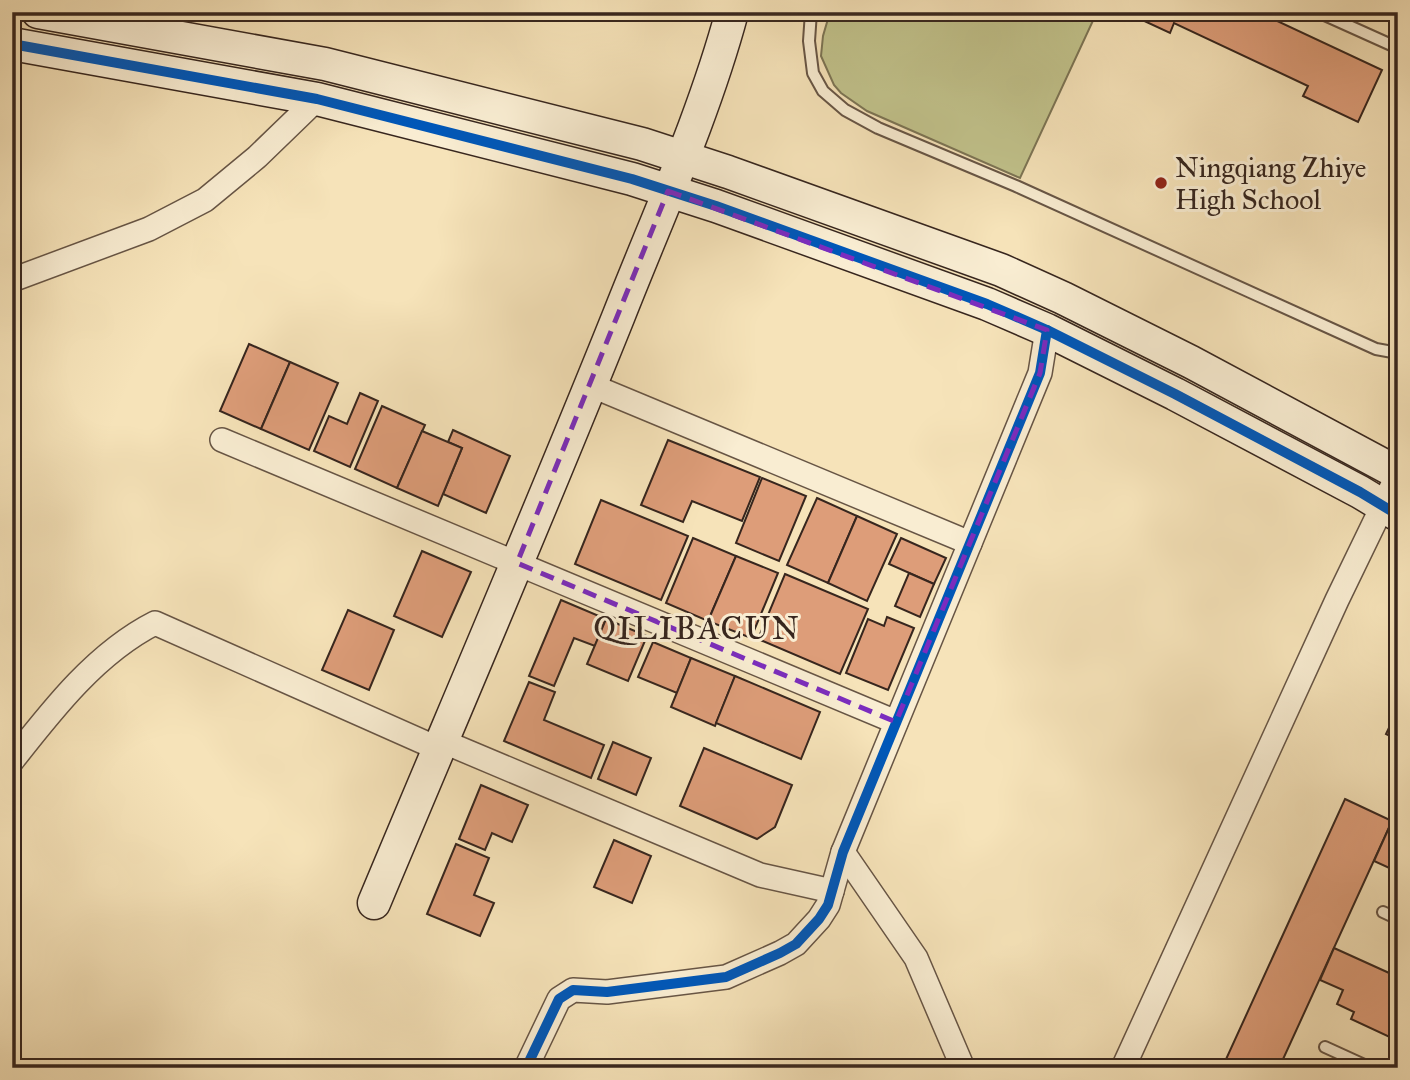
<svg xmlns="http://www.w3.org/2000/svg" width="1410" height="1080" font-family="'IM FELL Great Primer',serif">
	<style>
		.green { fill: #c1c28b; stroke: #7c7454; stroke-width: 2 }
		.building { fill: #dd9d79; stroke: #37261e; stroke-width: 2 }
		.lines { fill: none; stroke-linecap: round; stroke-linejoin: round }
		.lane-casing { stroke: #675545; stroke-width: 14 }
		.street-casing { stroke: #675545; stroke-width: 26 }
		.secondary-casing { stroke: #37261e; stroke-width: 35 }
		.lane { stroke: #f9edd2; stroke-width: 10 }
		.street { stroke: #f9edd2; stroke-width: 23 }
		.secondary { stroke: #f9edd2; stroke-width: 32 }
		.cycleway-casing { stroke: #f9edd2; stroke-width: 15 }
		.cycleway { stroke: #0057b8; stroke-width: 10 }
		.marked { fill: none; stroke: #7b2cbf; stroke-width: 5; stroke-dasharray: 14 9; stroke-linejoin: round }
		.poi-dot { fill: #8f2418; stroke: #f9edd2; stroke-width: 2.5 }
		.labels { text-anchor: middle; dominant-baseline: central; stroke-width: 6; stroke-linejoin: round; paint-order: stroke }
		.poi-label { font-size: 28px; fill: #37261e; stroke: #f9edd2; text-anchor: start }
		.quarter-label { font-size: 32px; letter-spacing: 2px; fill: #37261e; stroke: #f9edd2 }
	</style>
	<rect width="100%" height="100%" fill="#f6e3b9"/>
	<filter id="stains"><feTurbulence type="fractalNoise" baseFrequency=".00286" numOctaves="4"/><feColorMatrix values="0 0 0 0 .2 0 0 0 0 .09 0 0 0 0 .02 0 0 0 .5 -.17"/></filter>
	<radialGradient id="worn" r=".72"><stop offset=".6" stop-color="#630" stop-opacity="0"/><stop offset="1" stop-color="#630" stop-opacity=".3"/></radialGradient>
	<polygon class="green" points="830,12 1097,12 1020,178 867,111 841,93 834,85 821,56 823,36"/>
	<g class="building">
		<polygon points="1125,12 1258,12 1382,70 1358,122 1303,96 1308,86 1174,23 1170,33"/>
		<polygon points="249,344 290,362 261,429 220,411"/>
		<polygon points="290,362 338,383 309,450 261,429"/>
		<polygon points="360,393 378,401 350,467 314,451 329,416 347,424"/>
		<polygon points="382,406 425,425 397,488 355,469"/>
		<polygon points="453,430 510,456 486,513 443,494 462,448 448,442"/>
		<polygon points="422,431 462,448 438,506 397,488"/>
		<polygon points="668,440 760,477 742,521 692,501 683,522 641,505"/>
		<polygon points="762,478 806,496 779,561 736,543"/>
		<polygon points="817,498 857,516 828,583 787,565"/>
		<polygon points="601,500 688,536 661,600 575,564"/>
		<polygon points="857,516 897,534 867,601 828,583"/>
		<polygon points="693,538 736,556 708,621 666,603"/>
		<polygon points="901,538 946,558 934,584 889,564"/>
		<polygon points="422,551 471,572 442,637 394,616"/>
		<polygon points="736,556 778,573 751,638 708,621"/>
		<polygon points="909,573 934,584 920,617 895,606"/>
		<polygon points="785,574 868,609 840,674 758,639"/>
		<polygon points="561,600 606,619 595,646 574,638 554,686 529,676"/>
		<polygon points="348,610 394,630 369,690 322,670"/>
		<polygon points="887,617 914,628 888,690 846,673 868,619 884,626"/>
		<polygon points="606,619 647,636 628,681 587,664"/>
		<polygon points="653,642 691,658 677,693 638,677"/>
		<polygon points="691,658 735,676 715,726 671,707"/>
		<polygon points="735,676 820,712 801,759 716,723"/>
		<polygon points="529,682 555,692 544,720 604,745 591,778 504,741"/>
		<polygon points="1398,709 1398,740 1386,734"/>
		<polygon points="613,742 651,758 636,795 598,779"/>
		<polygon points="704,748 792,785 775,827 757,839 680,806"/>
		<polygon points="481,785 528,805 512,842 492,833 485,850 459,839"/>
		<polygon points="1345,799 1392,821 1279,1068 1222,1068"/>
		<polygon points="1392,821 1398,823 1398,872 1374,861"/>
		<polygon points="614,840 651,856 632,903 594,887"/>
		<polygon points="456,844 489,858 474,895 494,903 480,936 427,914"/>
		<polygon points="1334,948 1398,977 1398,1036 1396,1040 1351,1019 1354,1012 1337,1004 1343,990 1320,980"/>
	</g>
	<g class="lines">
		<g class="lane-casing">
			<g id="lane">
				<polyline points="811,12 809,41 813,73 823,91 845,110 878,128 1016,186 1376,349 1398,353"/>
				<polyline points="1318,12 1398,48"/>
				<polyline points="1383,912 1398,919"/>
				<polyline points="1325,1047 1371,1068"/>
			</g>
		</g>
		<g class="street-casing">
			<g id="street">
				<polyline points="12,280 149,229 205,200 257,157 317,99"/>
				<polyline points="590,385 970,543"/>
				<polyline points="222,440 896,722"/>
				<polyline points="442,741 760,875 832,891"/>
				<path d="M12,761C52,710 96,653 155,623L439,749"/>
				<polyline points="843,852 916,958 963,1068"/>
				<polyline points="526,1068 559,999 573,990 607,992 726,977 780,953 796,944 819,919 828,905 843,852 1040,373 1047,330"/>
				<polyline points="1123,1068 1337,600 1398,474"/>
			</g>
		</g>
		<g class="secondary-casing">
			<g id="secondary">
				<polyline points="38,12 325,64 642,144 728,172 1001,270 1063,298 1191,362 1398,473"/>
				<polyline points="12,44 317,99 632,179 716,206 987,304 1047,330 1175,394 1360,492 1398,515"/>
				<path d="M374,903C456,707 540,512 619,315C658,216 704,116 732,12"/>
			</g>
		</g>
		<use href="#lane" class="lane"/>
		<use href="#street" class="street"/>
		<use href="#secondary" class="secondary"/>
		<g class="cycleway-casing">
			<g id="cycleway">
				<polyline points="12,44 317,99 632,179 716,206 987,304 1047,330 1175,394 1360,492 1398,515"/>
				<polyline points="526,1068 559,999 573,990 607,992 726,977 780,953 796,944 819,919 828,905 843,852 1040,373 1047,330"/>
			</g>
		</g>
		<use href="#cycleway" class="cycleway"/>
	</g>
	<path class="marked" d="M668,191L1047,330L1040,373L896,722L517,563Z"/>
	<circle class="poi-dot" cx="1161" cy="183" r="7"/>
	<g class="labels">
		<g class="poi-label">
			<text x="1175" y="167">Ningqiang Zhiye<tspan x="1175" dy="32">High School</tspan></text>
		</g>
		<g class="quarter-label">
			<text x="697" y="628">QILIBACUN</text>
		</g>
	</g>
	<rect width="1410" height="1080" fill="none" stroke="#f6e3b9" stroke-width="42"/>
	<rect x="14" y="14" width="1382" height="1052" fill="none" stroke="#37261e" stroke-width="3.5"/>
	<rect x="21" y="21" width="1368" height="1038" fill="none" stroke="#37261e" stroke-width="2"/>
	<rect width="100%" height="100%" filter="url(#stains)"/>
	<rect width="100%" height="100%" fill="url(#worn)"/>
</svg>
